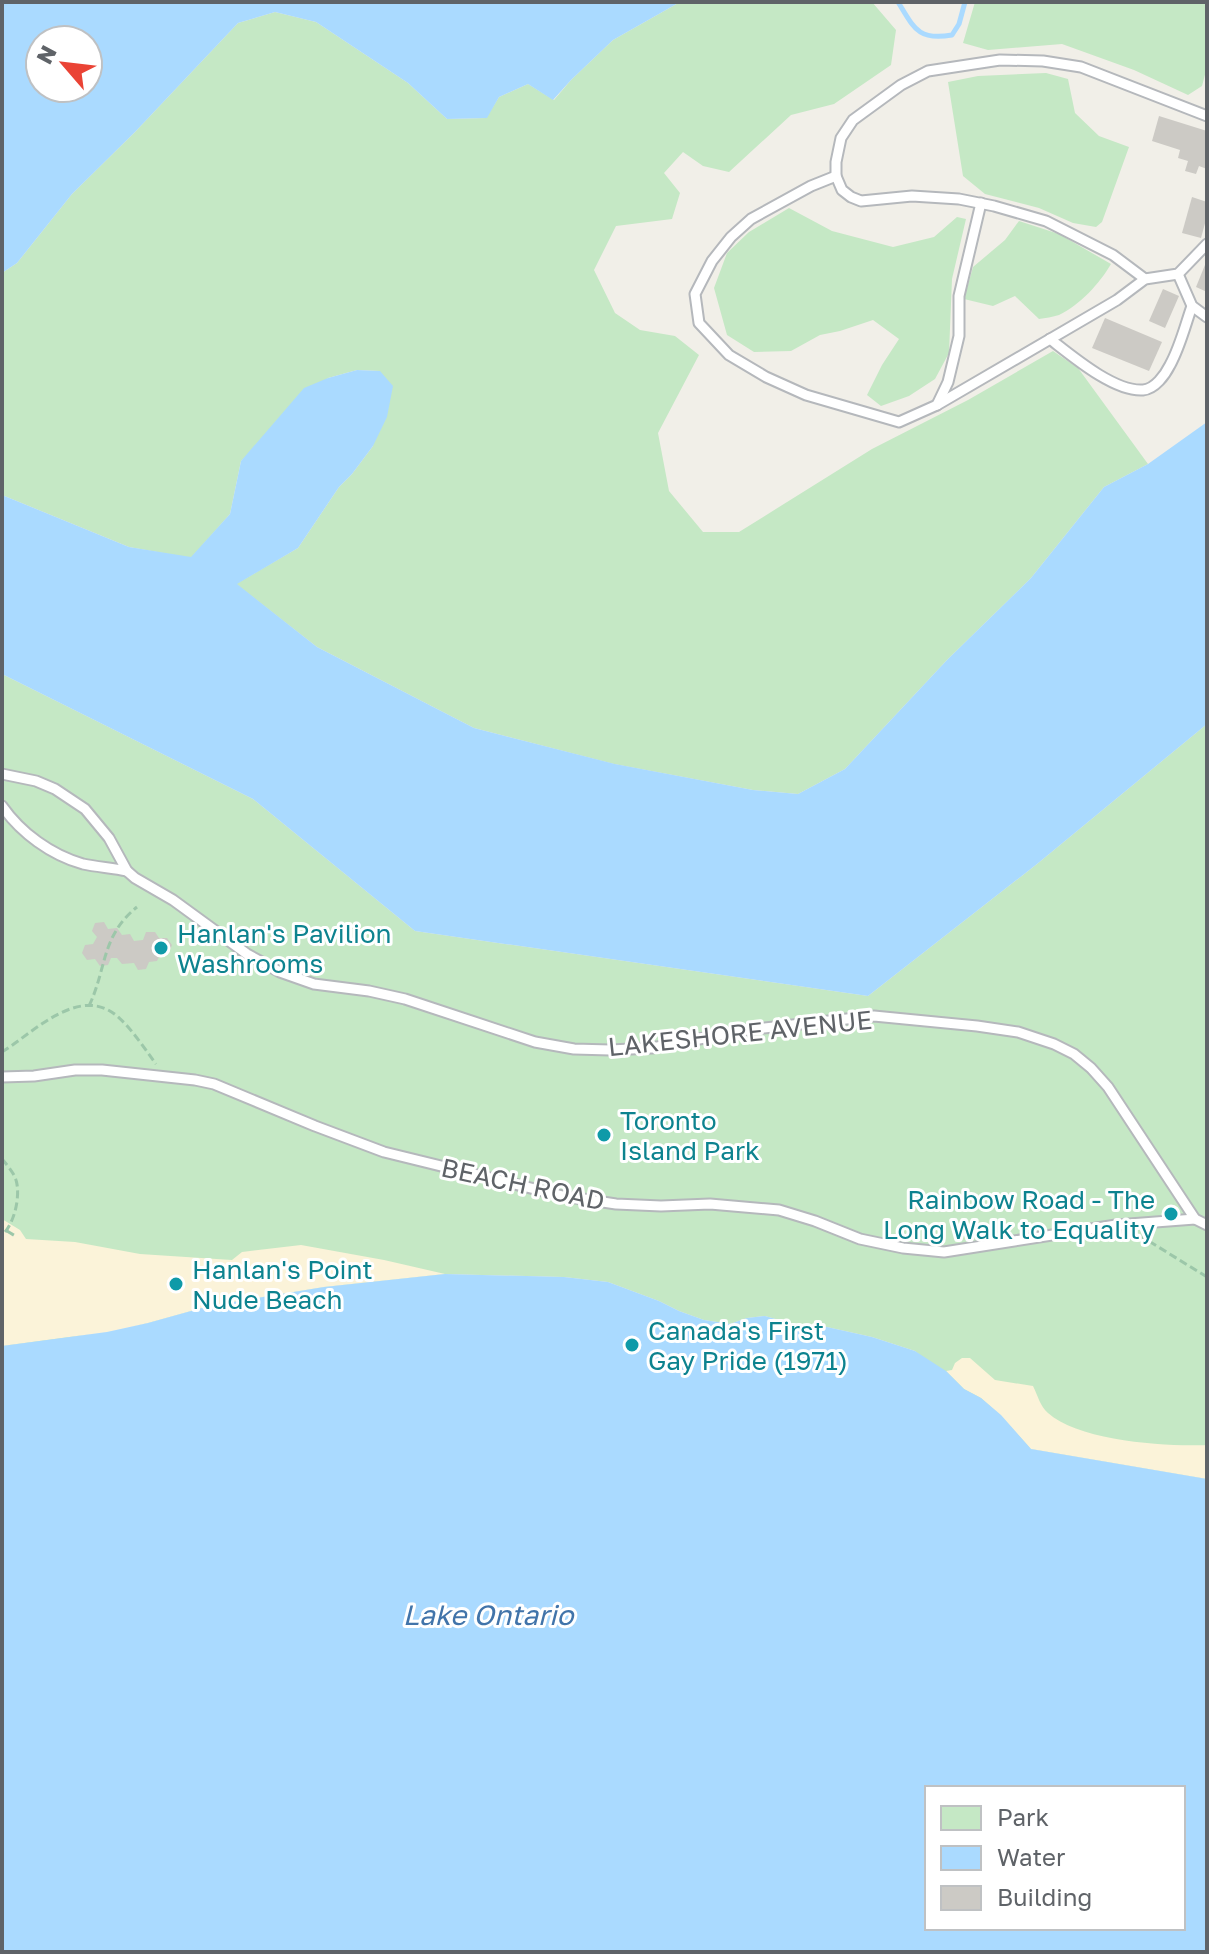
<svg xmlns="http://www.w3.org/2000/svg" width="1209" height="1954" font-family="'Golos Text',sans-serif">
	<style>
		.green { fill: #c5e8c5 }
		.sand { fill: #fbf3d9 }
		.water { fill: #aadaff; fill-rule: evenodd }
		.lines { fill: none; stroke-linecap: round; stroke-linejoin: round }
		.stream { stroke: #aadaff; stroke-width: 5 }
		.building { fill: #cccac5 }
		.service-casing { stroke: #b5b8bc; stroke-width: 13 }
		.path { stroke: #9cc7a9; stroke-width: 3; stroke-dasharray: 8 4; stroke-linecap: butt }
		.service { stroke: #fff; stroke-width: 9 }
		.culture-dot { fill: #0f9aa8; stroke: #fff; stroke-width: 3 }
		.labels { text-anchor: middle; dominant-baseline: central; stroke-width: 6; stroke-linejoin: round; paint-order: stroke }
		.culture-label { font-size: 26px; fill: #0d838f; stroke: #fff; text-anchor: start }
		.street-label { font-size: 26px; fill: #5f6368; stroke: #fff }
		.water-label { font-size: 28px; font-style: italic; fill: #4174aa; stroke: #fff }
	</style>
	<rect width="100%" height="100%" fill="#f1efe8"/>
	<g class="green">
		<polygon points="680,2 872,2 896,30 891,65 834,104 791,115 729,172 703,166 683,152 664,173 680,193 672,219 616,226 594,270 615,313 640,330 675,336 699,355 658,433 669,491 703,532 739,532 872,449 968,400 1053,351 1078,368 1148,464 1104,487 1031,578 947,660 845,769 798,794 753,790 614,764 474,728 317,647 236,584 298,548 339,487 352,474 373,446 380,371 357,370 328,378 241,461 230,514 191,558 129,547 2,495 2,273 17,263 72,194 135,132 238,23 275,12 316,22 408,83 447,119 486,118 499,97 528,84 554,100 571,80 613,40"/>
		<polygon points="975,2 1207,2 1207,67 1202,86 1188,95 1134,70 1062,44 988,50 963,43"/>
		<polygon points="1046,73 1068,79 1075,113 1099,136 1129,147 1102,222 1096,227 1073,223 1039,208 985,194 963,176 948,82 978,76"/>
		<polygon points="789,208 832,231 893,247 934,237 957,217 966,219 952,279 949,353 935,379 909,396 881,406 867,395 882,365 899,339 873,320 840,331 820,335 791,351 754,352 727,335 714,288 727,253 749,232"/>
		<path d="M1019,221L1059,234L1111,264C1100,283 1080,305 1059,315C1053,317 1045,318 1039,319L1015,296L993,306L964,299L973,267L1005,240Z"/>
		<polygon points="2,674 253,799 415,931 868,996 1037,864 1207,724 1207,1479 1031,1449 915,1351 872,1337 827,1327 793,1324 765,1316 747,1318 730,1324 704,1320 679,1311 659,1301 608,1282 564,1277 445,1274 324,1287 209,1306 148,1323 61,1339 2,1346"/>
	</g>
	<g class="sand">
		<polygon points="2,1219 20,1230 26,1239 75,1242 140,1254 232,1260 242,1252 301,1245 384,1260 445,1274 324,1287 209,1306 148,1323 107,1332 2,1346"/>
		<path d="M962,1358H970L995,1380L1033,1386C1038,1396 1040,1406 1048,1413C1079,1441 1167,1447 1207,1445V1479L1031,1449L1000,1415L981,1398L964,1389L946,1371L952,1370L955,1363Z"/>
	</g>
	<g class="water">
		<path d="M2,2H680L613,40L571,80L553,100L528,84L499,97L487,118L447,119L408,83L316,22L275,12L238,23L135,132L72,194L17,263L2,273ZM40,40H88V88H40Z"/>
		<polygon points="357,370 380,371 393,386 387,417 373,446 352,474 339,487 298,548 237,584 317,647 474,728 615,764 753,790 798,794 845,769 947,660 1031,578 1104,487 1148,464 1207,422 1207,724 1037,864 868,996 415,931 253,799 2,674 2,495 129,547 191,557 230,514 241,461 304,388 328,378"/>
		<path d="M445,1274L564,1277L608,1282L659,1301L679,1311L704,1320L730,1324L747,1318L765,1316L793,1324L827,1327L872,1337L915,1351L946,1371L964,1389L981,1398L1001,1415L1031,1449L1207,1479V1952H2V1346L107,1332L148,1323L209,1306L324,1287ZM927,1788H1183V1928H927Z"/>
	</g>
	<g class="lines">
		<path class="stream" d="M898,2C914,28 918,41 952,35L959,24L965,2"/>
	</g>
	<g class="building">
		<polygon points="1159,116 1207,131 1207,169 1199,166 1196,174 1185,171 1188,161 1178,158 1180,150 1152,141"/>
		<polygon points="1192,197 1207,202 1207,216 1201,238 1182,233"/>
		<polygon points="1207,260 1207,292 1196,287"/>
		<polygon points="1163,289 1179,296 1165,328 1149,321"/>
		<polygon points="1105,318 1162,342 1149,371 1092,348"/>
		<polygon points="104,922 108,929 117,928 122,935 130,934 134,941 143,940 146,932 155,932 159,938 167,938 172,945 169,952 161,953 157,961 149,962 146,969 138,970 134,963 122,964 117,958 111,958 108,965 100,966 95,959 87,960 82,953 85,945 93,944 97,937 92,931 95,923"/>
	</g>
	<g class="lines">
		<g class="service-casing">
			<g id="service">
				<polyline points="836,176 811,186 751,219 731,237 712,261 695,294 699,323 729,355 766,377 806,395 899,422 937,405 1117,300 1145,279 1178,274 1207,244"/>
				<polyline points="1178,274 1192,306 1207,317"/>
				<polyline points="1145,279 1113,255 1046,221 994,206 959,199 912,196 861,201 851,197 842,190 836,176 836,162 841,138 853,120 901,85 928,71 1000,60 1043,61 1081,67 1207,116"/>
				<path d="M1050,339C1072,356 1114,392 1143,390C1155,389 1165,375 1170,365C1180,347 1185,326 1192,306"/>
				<polyline points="937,405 948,382 959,336 959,296 981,203"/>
				<polyline points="2,774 36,781 55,789 85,809 109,838 127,871 135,878 173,900 247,954 280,972 314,984 369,991 405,999 535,1042 574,1049 610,1050 652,1048 746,1030 874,1016 977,1026 1018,1032 1054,1044 1074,1054 1091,1068 1108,1087 1195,1219 1207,1225"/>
				<path d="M2,806C21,833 51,855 83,864C97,867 113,868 127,871"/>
				<polyline points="2,1077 34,1076 75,1070 102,1070 195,1080 214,1084 315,1126 384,1152 563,1196 616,1204 661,1206 710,1204 779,1210 815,1221 860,1239 903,1248 944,1252 1116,1225 1195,1219"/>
			</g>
		</g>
		<g class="path">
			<path d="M89,1006C107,968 101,936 137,907"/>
			<path d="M2,1052C33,1033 79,984 117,1016C132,1029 144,1048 156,1064"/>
			<path d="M2,1159C7,1165 14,1173 16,1180C21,1196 14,1225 2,1235"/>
			<polyline points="7,1231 17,1237"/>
			<polyline points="1139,1235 1207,1277"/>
		</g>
		<use href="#service" class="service"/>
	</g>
	<g class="culture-dot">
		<circle cx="161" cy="948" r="8"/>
		<circle cx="604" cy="1135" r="8"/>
		<circle cx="1171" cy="1214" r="8"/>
		<circle cx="176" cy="1284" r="8"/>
		<circle cx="632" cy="1345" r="8"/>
	</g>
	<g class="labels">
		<g class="culture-label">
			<text x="177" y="933">Hanlan's Pavilion<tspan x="177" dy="30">Washrooms</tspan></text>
			<text x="620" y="1120">Toronto<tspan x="620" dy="30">Island Park</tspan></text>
			<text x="1155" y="1199" text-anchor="end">Rainbow Road - The<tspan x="1155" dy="30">Long Walk to Equality</tspan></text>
			<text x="192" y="1269">Hanlan's Point<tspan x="192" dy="30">Nude Beach</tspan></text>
			<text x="648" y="1330">Canada's First<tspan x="648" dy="30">Gay Pride (1971)</tspan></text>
		</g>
		<g class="street-label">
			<text transform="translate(740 1033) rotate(-6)">LAKESHORE AVENUE</text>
			<text transform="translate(523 1184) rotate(12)">BEACH ROAD</text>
		</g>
		<g class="water-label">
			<text x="488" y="1614">Lake Ontario</text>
		</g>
	</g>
	<rect width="1209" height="1954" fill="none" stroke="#5f6368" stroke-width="8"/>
	<rect x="925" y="1786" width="260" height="144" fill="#ffffff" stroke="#bfc1c3" stroke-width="2"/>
	<rect x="941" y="1806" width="40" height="24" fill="#c5e8c5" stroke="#bfc1c3" stroke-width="2"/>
	<text x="997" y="1826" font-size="24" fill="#5f6368">Park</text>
	<rect x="941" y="1846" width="40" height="24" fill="#aadaff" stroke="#bfc1c3" stroke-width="2"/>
	<text x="997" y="1866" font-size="24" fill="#5f6368">Water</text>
	<rect x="941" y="1886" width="40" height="24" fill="#cccac5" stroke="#bfc1c3" stroke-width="2"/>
	<text x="997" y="1906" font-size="24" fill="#5f6368">Building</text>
	<g transform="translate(64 64) rotate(298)"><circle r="38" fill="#ffffff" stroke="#bfc1c3" stroke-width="2"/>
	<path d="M0-6L14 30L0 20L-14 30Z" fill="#ea4335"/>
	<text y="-12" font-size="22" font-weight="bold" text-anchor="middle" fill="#5f6368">N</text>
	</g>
</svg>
